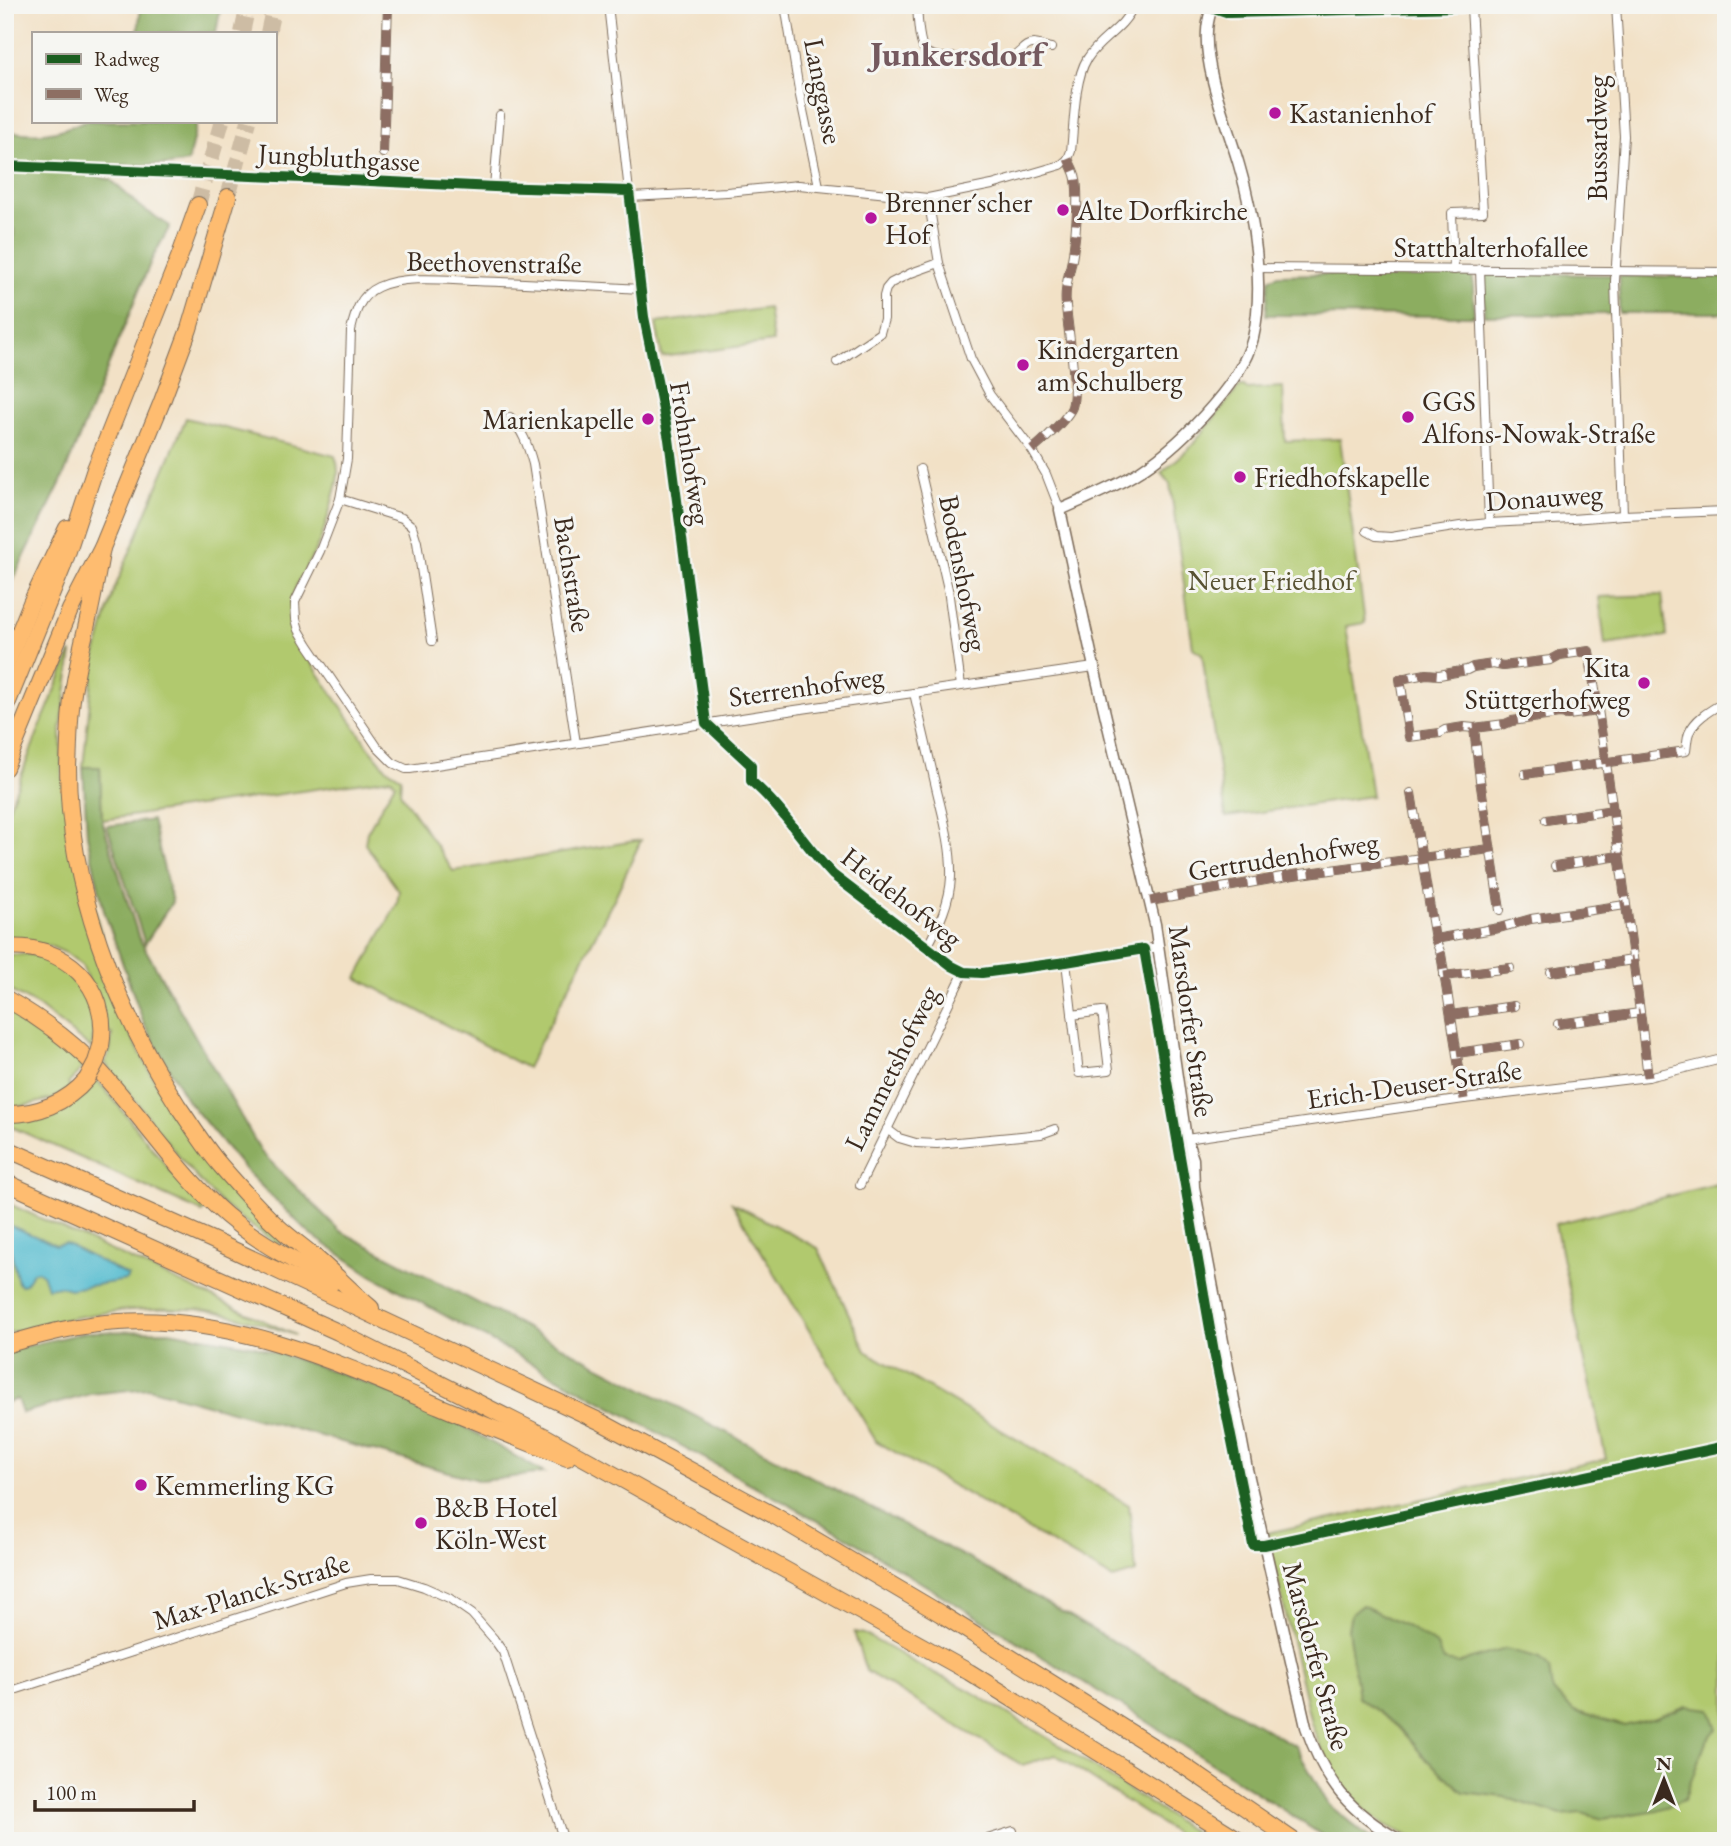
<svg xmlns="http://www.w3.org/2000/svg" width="1731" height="1846" font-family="'EB Garamond',serif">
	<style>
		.green { fill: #b1c96e; stroke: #767a46; stroke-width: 2 }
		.forest { fill: #8cad61; stroke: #646c40; stroke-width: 2 }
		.water { fill: #52bbcf; stroke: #467276; stroke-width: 2 }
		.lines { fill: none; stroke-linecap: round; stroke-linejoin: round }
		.motorway-tunnel { stroke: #cdbca4; stroke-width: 16; stroke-dasharray: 16 8; stroke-linecap: butt }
		.minor-casing { stroke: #7b6a59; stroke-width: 10 }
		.tertiary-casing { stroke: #7b6a59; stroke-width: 13 }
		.motorway-casing { stroke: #7b6a59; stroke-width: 18 }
		.minor { stroke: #fff; stroke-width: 8 }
		.tertiary { stroke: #fff; stroke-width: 10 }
		.motorway { stroke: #febc70; stroke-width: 16 }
		.minor-bridge-casing { stroke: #7b6a59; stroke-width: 10; stroke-linecap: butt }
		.motorway-bridge-casing { stroke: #7b6a59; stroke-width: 18; stroke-linecap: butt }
		.minor-bridge { stroke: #fff; stroke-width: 8 }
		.motorway-bridge { stroke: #febc70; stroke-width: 16 }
		.quiet { stroke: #8d6e63; stroke-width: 9; stroke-dasharray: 18 9; stroke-linecap: butt }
		.cycleway-casing { stroke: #f6f6f2; stroke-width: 15 }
		.cycleway { stroke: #1b5e20; stroke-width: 10 }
		.poi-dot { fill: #b5179e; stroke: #f6f6f2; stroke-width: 2.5 }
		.labels { text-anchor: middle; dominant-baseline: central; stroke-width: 6; stroke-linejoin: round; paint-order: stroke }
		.street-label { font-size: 28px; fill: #3b2a1e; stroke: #f6f6f2 }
		.poi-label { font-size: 28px; fill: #3b2a1e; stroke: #f6f6f2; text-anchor: start }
		.park-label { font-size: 28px; fill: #585232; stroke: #f6f6f2 }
		.district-label { font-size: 35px; font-weight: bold; fill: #755a5f; stroke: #f6f6f2 }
	</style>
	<rect width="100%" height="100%" fill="#f6f6f2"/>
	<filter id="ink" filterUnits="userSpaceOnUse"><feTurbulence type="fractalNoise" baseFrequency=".0143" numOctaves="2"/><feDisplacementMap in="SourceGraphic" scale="14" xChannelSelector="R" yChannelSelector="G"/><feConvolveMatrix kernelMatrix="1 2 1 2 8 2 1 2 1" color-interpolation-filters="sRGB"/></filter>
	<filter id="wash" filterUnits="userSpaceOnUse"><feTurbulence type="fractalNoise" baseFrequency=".00686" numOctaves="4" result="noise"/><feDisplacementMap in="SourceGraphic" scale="28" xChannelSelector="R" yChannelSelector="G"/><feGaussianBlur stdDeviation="1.57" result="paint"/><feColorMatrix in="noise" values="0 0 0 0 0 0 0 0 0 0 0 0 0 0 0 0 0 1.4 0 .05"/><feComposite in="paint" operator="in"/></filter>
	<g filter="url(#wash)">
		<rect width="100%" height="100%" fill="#f2e1c6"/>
		<g class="green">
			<polygon points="768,308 773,342 662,357 656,323"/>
			<polygon points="1240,386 1244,386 1247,389 1283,387 1285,441 1340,439 1365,623 1346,626 1372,796 1226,817 1202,654 1193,648 1170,484 1161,473 1190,448"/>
			<path d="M186,418L335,456C341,471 337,484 333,498C329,514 325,530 318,545C299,585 277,600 300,646L368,746L386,768L401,777L400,792L453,871L641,840L616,895L527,1068L357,978L397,904L399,891L365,844L367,832L395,783L391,778L102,820L100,767H83L94,661L114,590Z"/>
			<polygon points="1662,595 1667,636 1605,645 1599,597"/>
			<path d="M71,653H72L61,728L62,775L121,1017L164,1098L232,1189L282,1241L281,1244L274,1242C257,1229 238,1218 222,1204C178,1162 145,1109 105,1063L110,1051L112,1034H109L82,965L66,953L50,946L5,943V818L41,724Z"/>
			<polygon points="32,954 69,970 91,1000 94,1023 92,1049 38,1006 5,988 5,955"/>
			<path d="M5,1007C34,1024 60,1043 84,1066L68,1084L71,1088L53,1099L5,1110Z"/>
			<path d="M97,1080C134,1122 165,1169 205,1210L202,1212L5,1124V1122L81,1095L82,1096Z"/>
			<path d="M1721,1183L1726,1204V1841H1419C1406,1834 1391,1829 1379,1821C1345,1797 1325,1761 1311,1723L1267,1533L1606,1459L1555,1224Z"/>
			<path d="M5,1202L295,1335C266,1325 237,1315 207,1310C197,1309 185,1309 175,1309C117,1307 61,1318 5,1334Z"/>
			<polygon points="732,1203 818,1248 866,1351 1129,1505 1136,1572 1113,1579 876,1441"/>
			<polygon points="854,1632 864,1634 928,1670 967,1689 1069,1751 1207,1841 1187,1841 1056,1755 1022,1765 866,1671"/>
		</g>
		<g class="forest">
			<polygon points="141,5 221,5 216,33 138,33"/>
			<path d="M84,121H197L188,162L170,165H95L94,175L111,180L139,206L170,226L151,261L61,482L5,596V289L10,288L14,230L5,217V131C35,136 57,134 84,121Z"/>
			<polygon points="1483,273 1613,275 1613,314 1484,315"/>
			<polygon points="1319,274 1468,275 1473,278 1474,316 1266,315 1269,279 1278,275"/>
			<polygon points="1619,276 1726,277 1726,313 1619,313"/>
			<polygon points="83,767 100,767 102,820 139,938 262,1153 340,1231 973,1561 1295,1746 1329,1805 1373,1841 1331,1841 1140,1717 842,1534 371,1275 310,1234 246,1171 187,1100 144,1024 104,911 87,835"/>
			<polygon points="152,820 172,902 145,944 107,826"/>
			<polygon points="169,1331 255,1346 342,1374 434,1409 544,1473 481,1481 149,1388 91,1394 22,1413 17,1399 5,1403 5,1351 87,1332"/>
			<polygon points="1362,1605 1412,1629 1437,1646 1443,1661 1458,1663 1506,1649 1540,1658 1549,1668 1552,1691 1574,1711 1624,1726 1656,1718 1686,1706 1710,1709 1717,1729 1706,1741 1684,1800 1658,1810 1603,1819 1581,1813 1561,1815 1504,1797 1464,1792 1426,1759 1398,1727 1358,1697 1348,1629 1351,1614"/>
		</g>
		<polygon class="water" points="5,1225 9,1225 56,1245 65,1243 128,1276 126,1280 70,1289 60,1286 47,1288 43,1276 38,1271 33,1272 25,1284 21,1285 18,1283 11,1251 5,1234"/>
	</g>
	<g filter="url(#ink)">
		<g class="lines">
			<g class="motorway-tunnel">
				<polyline points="242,33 248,5"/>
				<polyline points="268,33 274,5"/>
				<polyline points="228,197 249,121"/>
				<polyline points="198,205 222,121"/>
			</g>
			<g class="minor-casing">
				<g id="minor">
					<polyline points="608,5 640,289 644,317 669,439 706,723"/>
					<polyline points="785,5 800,96 819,186"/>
					<path d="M917,5C918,17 918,46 927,53C930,55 936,56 939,57L1007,59C1019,57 1023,44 1033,44C1039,44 1046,47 1051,48"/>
					<polyline points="1616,5 1624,136 1615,281 1623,515"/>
					<polyline points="383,153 388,5"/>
					<path d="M1068,159L1071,151C1074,126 1074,80 1087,59C1100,38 1123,30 1134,5"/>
					<polyline points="5,166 172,172"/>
					<polyline points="270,176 494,187 629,191"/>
					<polyline points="494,187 500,115"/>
					<polyline points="630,197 727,192 799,185 928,198 992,185 1061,165 1068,159"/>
					<polyline points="928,198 939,263 971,359 990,395 1032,450 1046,474 1060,510"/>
					<polyline points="1257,268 1726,272"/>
					<polyline points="1480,269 1489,523"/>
					<polyline points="1454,270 1452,213 1483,212 1471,7"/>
					<path d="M640,289C585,286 529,283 474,281C445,280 405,275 378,287C360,295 355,313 351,330L347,459L340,499L320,551L295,602L296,619L299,630L308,645L378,748L393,763L406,769H410L781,712L1094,667"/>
					<polyline points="837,362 880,333 884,319 884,296 886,289 891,283 911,273 939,263"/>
					<path d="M510,417C523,431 528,446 533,464L576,743"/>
					<path d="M1032,450C1041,443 1068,418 1072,407C1078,387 1068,330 1066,306C1064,286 1070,273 1073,254C1076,233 1079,199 1076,179C1075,172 1071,166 1068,159"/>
					<polyline points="920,469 948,589 961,686"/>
					<polyline points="340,499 402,518 412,526 417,542 432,641"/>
					<polyline points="1367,531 1376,536 1391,537 1460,526 1489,523 1572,519 1623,515 1726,511"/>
					<path d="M914,693C921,724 929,756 936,787C943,817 952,846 951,877C950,902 939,925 927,947"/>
					<path d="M1598,711L1568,715L1559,714L1512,721L1505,724L1474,728L1464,727L1445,730L1440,733L1409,737L1400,679L1426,674L1439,675L1467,670L1473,667L1493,664L1503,666L1551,660L1560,655L1589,651C1611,792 1631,935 1648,1077"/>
					<polyline points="1474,728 1480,780 1500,910"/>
					<path d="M1525,774L1686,751C1687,745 1687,738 1689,733C1696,717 1713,709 1726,701"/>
					<path d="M751,781C783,808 804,845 833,875L952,966L964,972L982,973L1066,962L1159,947"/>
					<polyline points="1411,793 1435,939 1441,954 1464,1099"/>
					<polyline points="1546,820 1613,810"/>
					<polyline points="1555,866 1619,856"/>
					<polyline points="1150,901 1293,875 1490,849"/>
					<polyline points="1435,939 1499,928 1531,919 1625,905"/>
					<polyline points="1066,962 1079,1073 1109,1070 1102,1011 1072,1015"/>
					<polyline points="1551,972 1633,960"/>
					<polyline points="1444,976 1510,968"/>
					<polyline points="1451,1015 1514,1006"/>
					<polyline points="1558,1024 1640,1013"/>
					<polyline points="1457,1053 1520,1044"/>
					<polyline points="887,1129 899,1138 916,1143 937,1144 1041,1134 1055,1129"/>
					<polyline points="1186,1139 1464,1099 1648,1077 1726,1058"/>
					<polyline points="860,1185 964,972"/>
					<polyline points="5,1693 346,1583 371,1579 398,1579 424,1587 449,1598 472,1614 493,1638 503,1652 564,1841"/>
					<polyline points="981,1841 1013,1831"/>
				</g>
			</g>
			<g class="tertiary-casing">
				<g id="tertiary">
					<polyline points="1207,5 1229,13 1534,5"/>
					<path d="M1212,5C1210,14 1207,23 1207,31C1204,70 1228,127 1239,165C1254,215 1265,287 1253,338C1241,386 1174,451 1132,476C1110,489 1084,499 1060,510L1094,667L1155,924L1186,1139L1193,1159L1194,1187L1247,1469L1306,1727C1325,1782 1349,1812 1401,1841"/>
				</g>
			</g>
			<g class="motorway-casing">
				<g id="motorway">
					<path d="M102,548C98,570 94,593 89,615C82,646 74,677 71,709C69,728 69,748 68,767C68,886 115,1007 178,1106C192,1126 205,1148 221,1166C241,1189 261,1212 283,1231C294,1241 306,1249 316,1258C335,1274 352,1292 371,1308"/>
					<polyline points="5,668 31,603 67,528"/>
					<polyline points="5,709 63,566 95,469 180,255 198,205"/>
					<polyline points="5,768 70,610 102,548 161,404 189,329 228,197"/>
					<path d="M5,948C64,942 111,986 101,1046"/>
					<path d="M5,998C35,1015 63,1035 87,1058C134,1104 169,1162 217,1207C251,1239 293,1260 333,1282"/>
					<path d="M5,1114C36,1115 67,1103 87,1079"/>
					<polyline points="5,1148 210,1239 599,1421 775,1516 941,1614 1187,1768 1294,1841"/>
					<polyline points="5,1182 338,1332 548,1438 969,1672 1241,1841"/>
					<path d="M5,1345C43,1334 80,1324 119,1322C233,1315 337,1362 439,1406C482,1424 524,1441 567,1458"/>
				</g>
			</g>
			<use href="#minor" class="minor"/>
			<use href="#tertiary" class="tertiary"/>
			<use href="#motorway" class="motorway"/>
			<g class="minor-bridge-casing">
				<polyline id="minor-bridge" points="172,172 270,176"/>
			</g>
			<g class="motorway-bridge-casing">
				<polyline id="motorway-bridge" points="87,1079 96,1062 101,1046"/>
			</g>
			<use href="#minor-bridge" class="minor-bridge"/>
			<use href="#motorway-bridge" class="motorway-bridge"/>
			<g class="quiet">
				<polyline points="383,153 388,5"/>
				<path d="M1032,450C1041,443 1068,418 1072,407C1078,387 1068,330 1066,306C1064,286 1070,273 1073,254C1076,233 1079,199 1076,179C1075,172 1071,166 1068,159"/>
				<path d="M1598,711L1568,715L1559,714L1512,721L1505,724L1474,728L1464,727L1445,730L1440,733L1409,737L1400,679L1426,674L1439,675L1467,670L1473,667L1493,664L1503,666L1551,660L1560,655L1589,651C1611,792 1631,935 1648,1077"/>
				<polyline points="1474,728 1480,780 1500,910"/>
				<polyline points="1525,774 1686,751"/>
				<polyline points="1411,793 1435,939 1441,954 1464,1099"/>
				<polyline points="1546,820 1613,810"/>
				<polyline points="1555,866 1619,856"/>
				<polyline points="1150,901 1293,875 1490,849"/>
				<polyline points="1435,939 1499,928 1531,919 1625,905"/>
				<polyline points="1551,972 1633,960"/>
				<polyline points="1444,976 1510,968"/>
				<polyline points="1451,1015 1514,1006"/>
				<polyline points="1558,1024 1640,1013"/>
				<polyline points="1457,1053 1520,1044"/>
			</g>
			<g class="cycleway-casing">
				<g id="cycleway">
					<polyline points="1211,7 1229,13 1534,5"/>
					<path d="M5,166L329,179L494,187L629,191L644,317L669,439L706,723L751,765V781C783,808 804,845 833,875L952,966L964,972L982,973L1066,962L1144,949L1214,1352L1253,1545H1264L1726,1446"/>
				</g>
			</g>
			<use href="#cycleway" class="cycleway"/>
		</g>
	</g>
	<g class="poi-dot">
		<circle cx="1275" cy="113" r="7"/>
		<circle cx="1063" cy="210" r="7"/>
		<circle cx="871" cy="218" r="7"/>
		<circle cx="1023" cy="365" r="7"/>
		<circle cx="1408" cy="417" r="7"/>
		<circle cx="648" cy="419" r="7"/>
		<circle cx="1240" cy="477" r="7"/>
		<circle cx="1644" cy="683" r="7"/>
		<circle cx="141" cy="1485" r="7"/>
		<circle cx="421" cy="1523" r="7"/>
	</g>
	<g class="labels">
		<g class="street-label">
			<text transform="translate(824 91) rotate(79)">Langgasse</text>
			<text transform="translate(1597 138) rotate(-90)">Bussardweg</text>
			<text transform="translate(339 157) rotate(3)">Jungbluthgasse</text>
			<text x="1491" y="247">Statthalterhofallee</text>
			<text transform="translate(494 262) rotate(1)">Beethovenstraße</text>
			<text transform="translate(691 453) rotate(81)">Frohnhofweg</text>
			<text transform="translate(1544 497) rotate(-4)">Donauweg</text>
			<text transform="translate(964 573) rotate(79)">Bodenshofweg</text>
			<text transform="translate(573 574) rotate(81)">Bachstraße</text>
			<text transform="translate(806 686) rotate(-8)">Sterrenhofweg</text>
			<text transform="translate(1283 856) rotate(-9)">Gertrudenhofweg</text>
			<text transform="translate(902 897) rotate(38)">Heidehofweg</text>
			<text transform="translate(1192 1021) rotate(82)">Marsdorfer Straße</text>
			<text transform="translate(891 1068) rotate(-64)">Lammetshofweg</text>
			<text transform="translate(1414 1084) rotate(-8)">Erich-Deuser-Straße</text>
			<text transform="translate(251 1591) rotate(-17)">Max-Planck-Straße</text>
			<text transform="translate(1317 1656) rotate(75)">Marsdorfer Straße</text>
		</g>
		<g class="poi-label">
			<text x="1289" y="113">Kastanienhof</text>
			<text x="885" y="202">Brenner´scher<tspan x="885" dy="32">Hof</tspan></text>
			<text x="1077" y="210">Alte Dorfkirche</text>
			<text x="1037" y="349">Kindergarten<tspan x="1037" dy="32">am Schulberg</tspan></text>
			<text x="1422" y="401">GGS<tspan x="1422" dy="32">Alfons-Nowak-Straße</tspan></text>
			<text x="634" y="419" text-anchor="end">Marienkapelle</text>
			<text x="1254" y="477">Friedhofskapelle</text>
			<text x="1630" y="667" text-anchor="end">Kita<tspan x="1630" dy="32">Stüttgerhofweg</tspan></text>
			<text x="155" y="1485">Kemmerling KG</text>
			<text x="435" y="1507">B&amp;B Hotel<tspan x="435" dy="32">Köln-West</tspan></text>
		</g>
		<g class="park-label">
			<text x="1271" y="580">Neuer Friedhof</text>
		</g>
		<g class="district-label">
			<text x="957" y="53">Junkersdorf</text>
		</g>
	</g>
	<rect width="1731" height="1846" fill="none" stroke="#f6f6f2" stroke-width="28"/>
	<rect x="32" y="32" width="245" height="91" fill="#f6f6f2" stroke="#aba49d" stroke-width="2"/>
	<rect x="46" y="54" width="35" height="10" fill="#1b5e20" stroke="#aba49d" stroke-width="2"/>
	<text x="94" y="66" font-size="21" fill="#3b2a1e">Radweg</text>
	<rect x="46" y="89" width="35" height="10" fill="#8d6e63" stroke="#aba49d" stroke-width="2"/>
	<text x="94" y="102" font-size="21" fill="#3b2a1e">Weg</text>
	<g transform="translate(1664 1780)" stroke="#f6f6f2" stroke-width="5" paint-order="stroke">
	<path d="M0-5L12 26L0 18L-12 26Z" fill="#3b2a1e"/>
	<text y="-10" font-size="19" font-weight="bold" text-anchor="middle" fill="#3b2a1e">N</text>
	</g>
	<path d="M35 1800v10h159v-10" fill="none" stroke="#3b2a1e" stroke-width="3.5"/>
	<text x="46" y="1800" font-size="21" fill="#3b2a1e" stroke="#f6f6f2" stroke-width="5" paint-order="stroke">100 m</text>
</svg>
